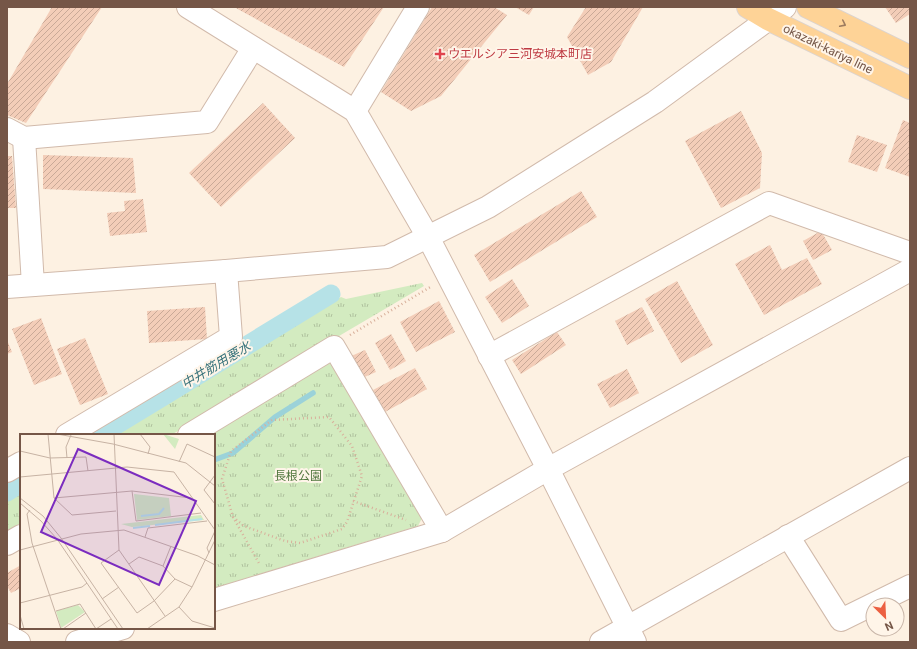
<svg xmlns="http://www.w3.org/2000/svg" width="917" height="649" font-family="Roboto,'Noto Sans JP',sans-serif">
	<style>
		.park { fill: url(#park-tufts) }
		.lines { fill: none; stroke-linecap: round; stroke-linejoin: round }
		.stream { stroke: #9bd2d9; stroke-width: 5.5 }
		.canal { stroke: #b6e2e7; stroke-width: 19 }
		.building { fill: url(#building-hatch) }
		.minor-casing { stroke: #d1baab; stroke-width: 24 }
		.major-casing { stroke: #dbd3cf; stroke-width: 24 }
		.path { stroke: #d8b09b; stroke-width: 2.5; stroke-dasharray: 1 3; stroke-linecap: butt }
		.minor { stroke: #fff; stroke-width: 22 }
		.major { stroke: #fed397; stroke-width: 22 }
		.oneway { stroke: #9e7c5f }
		.health-dot { fill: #e0444e; stroke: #fff5e9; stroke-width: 1.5 }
		.labels { text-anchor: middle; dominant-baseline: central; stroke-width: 4; stroke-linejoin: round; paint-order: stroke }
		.street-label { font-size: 12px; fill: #755647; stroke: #fff5e9 }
		.health-label { font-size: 12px; fill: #be3a42; stroke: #fff5e9; text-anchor: start }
		.park-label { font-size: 12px; fill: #50763c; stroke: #fff5e9 }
		.water-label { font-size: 13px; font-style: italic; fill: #3a747c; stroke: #fff5e9 }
		.inset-river { fill: none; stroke: #b6e2e7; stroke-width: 2 }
		.inset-road { fill: none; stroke: #c7b3a4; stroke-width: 1 }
		.view { fill: #7b2cbf; fill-opacity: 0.15; stroke: #7b2cbf; stroke-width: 2 }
		.inset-edge { fill: none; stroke: #755647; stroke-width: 2 }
	</style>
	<defs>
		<pattern id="park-tufts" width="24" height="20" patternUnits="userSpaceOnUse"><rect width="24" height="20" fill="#d3ebc0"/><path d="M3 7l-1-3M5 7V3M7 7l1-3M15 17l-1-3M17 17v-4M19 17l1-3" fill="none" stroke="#b0c19e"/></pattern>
		<pattern id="building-hatch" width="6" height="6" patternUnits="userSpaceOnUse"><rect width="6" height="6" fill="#f3cdb8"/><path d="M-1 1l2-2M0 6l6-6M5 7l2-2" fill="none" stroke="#c9a997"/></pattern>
	</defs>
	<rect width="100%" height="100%" fill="#fdf1e2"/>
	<g class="park">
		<polygon points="422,283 424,286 171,435 113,435 341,297 346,299"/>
		<polygon points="326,362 335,366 422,518 418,526 214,588 214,435 204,435"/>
		<polygon points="21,491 21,523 7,531 7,499"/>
	</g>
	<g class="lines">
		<polyline class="stream" points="214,460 233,453 275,417 313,393"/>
		<g class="canal">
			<polyline points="100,435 331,294"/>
			<polyline points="7,492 21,483"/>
		</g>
	</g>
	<g class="building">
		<polygon points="52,7 102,7 26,123 7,115 7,84"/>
		<polygon points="234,7 384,7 344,67"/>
		<polygon points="432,7 494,7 507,15 441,96 411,111 381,92"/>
		<polygon points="515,7 534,7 529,15"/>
		<polygon points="586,7 643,7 611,62 588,75 567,37"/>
		<polygon points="885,7 910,7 910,14 896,23"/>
		<polygon points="263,103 295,138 221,207 189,173"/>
		<polygon points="741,111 762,153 760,188 721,208 685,141"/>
		<polygon points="903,120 910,123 910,177 885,168"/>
		<polygon points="857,135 887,145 877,172 848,162"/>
		<polygon points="43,155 133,158 136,193 43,189"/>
		<polygon points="7,156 12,156 16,208 7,208"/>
		<polygon points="581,191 597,217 490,282 474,255"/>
		<polygon points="143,199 147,232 110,236 107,213 125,211 124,201"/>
		<polygon points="821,231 832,250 813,260 803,241"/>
		<polygon points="770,245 782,270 807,258 822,284 764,315 735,264"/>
		<polygon points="512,279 529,306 502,323 485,297"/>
		<polygon points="677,281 713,345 681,363 645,299"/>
		<polygon points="439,301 455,332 416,352 400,322"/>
		<polygon points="205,307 207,339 149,343 147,311"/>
		<polygon points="642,307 654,331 627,345 615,321"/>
		<polygon points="41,318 62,374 34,385 12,329"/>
		<polygon points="557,332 566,345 521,374 512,360"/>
		<polygon points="391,334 406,361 390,370 375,343"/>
		<polygon points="85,338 108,394 80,405 57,349"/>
		<polygon points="7,340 12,352 7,354"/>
		<polygon points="365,350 376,372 360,379 349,357"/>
		<polygon points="415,368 427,389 385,412 373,390"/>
		<polygon points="627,369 639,393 610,408 597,384"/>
		<polygon points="21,565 21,588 11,593 7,586 7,573"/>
	</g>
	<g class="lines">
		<g class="minor-casing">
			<g id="minor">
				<polyline points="188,7 355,111 428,237 548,469 635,642"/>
				<polyline points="355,111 418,7"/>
				<polyline points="7,129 24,138 207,122 253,48"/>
				<polyline points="24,138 33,285"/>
				<polyline points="7,287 226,271 387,257 488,207 655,102 785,7"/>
				<polyline points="489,356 769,203 910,253"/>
				<polyline points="67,435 231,337 226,271"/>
				<polyline points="189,435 334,347 442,531"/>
				<polyline points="7,471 21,463"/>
				<polyline points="788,536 841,620 910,586"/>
				<polyline points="7,544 21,536"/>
				<polyline points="214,600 442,531 548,469 910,270"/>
				<polyline points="7,635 19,642"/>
				<polyline points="77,642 123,628"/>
				<polyline points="601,642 910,468"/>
			</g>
		</g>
		<g class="major-casing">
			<g id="major">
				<polyline points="748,7 768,19 910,88"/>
				<polyline points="808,7 910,57"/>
			</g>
		</g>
		<g class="path">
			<polyline points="350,335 432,286"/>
			<polyline points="353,501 406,520"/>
			<polyline points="233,517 244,526 285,541 300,543 342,529 347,522 362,476 352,446 329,417 272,420 231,451 222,479 233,517 260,565"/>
		</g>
		<use href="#minor" class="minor"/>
		<use href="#major" class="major"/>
	</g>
	<defs><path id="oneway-chevron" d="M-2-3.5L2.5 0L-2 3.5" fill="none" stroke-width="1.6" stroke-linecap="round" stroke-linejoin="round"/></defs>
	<use class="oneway" href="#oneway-chevron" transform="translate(843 24) rotate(26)"/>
	<path class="health-dot" d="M438 48h4v4h4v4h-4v4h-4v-4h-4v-4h4z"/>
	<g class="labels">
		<g class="street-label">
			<text transform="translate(828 49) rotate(26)">okazaki-kariya line</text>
		</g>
		<g class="health-label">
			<text x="448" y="54">ウエルシア三河安城本町店</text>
		</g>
		<g class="park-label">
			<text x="298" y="476">長根公園</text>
		</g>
		<g class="water-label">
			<text transform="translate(216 365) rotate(-31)">中井筋用悪水</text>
		</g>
	</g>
	<g transform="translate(20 434)">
		<rect width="195" height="195" fill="#fdf1e2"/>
		<path d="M143,0L159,5L155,15ZM114,60L149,64L151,82L117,86ZM181,81L184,86L112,93L101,90ZM58,171L65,178L41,194L36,177Z" fill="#d3ebc0"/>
		<path class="inset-river" d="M121,82L139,80L144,74M135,91L182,85M113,94L130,92"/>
		<path class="inset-road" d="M28,0L34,64L52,81L96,77M37,0L93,10L166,29L195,52M94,0L99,116L145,182M120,0L130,13L128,20M0,17L30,24L66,23L68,37M47,24L46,13L51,1M159,28L167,10L195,23M0,38V62M195,41L184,56L195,70M0,43L107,33L154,38L195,96M112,57L116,87L181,79M0,64L23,82L41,104L103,195M34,64L112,57L171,64M0,69L21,87L37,105L98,195M10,76L7,80L12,109L41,195M125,103L128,94L187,87M0,116L61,100L104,96L178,122L195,131M99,116L81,129L117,179L134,167L155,145M189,119L187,114L195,97M109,130L119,123L143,132L155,145L172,153M143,132L151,112M82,165L99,153M0,169L62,153L67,149M159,173L172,187L195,194M36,177L60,170L76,195M0,181L4,195M43,195L66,179M76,195L91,185M127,195L159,173L172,153L195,106"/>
		<path class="view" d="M58,15L176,67L139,151L21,98Z"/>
		<rect width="195" height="195" class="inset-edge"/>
	</g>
	<rect width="917" height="649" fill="none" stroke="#755647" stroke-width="16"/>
	<g transform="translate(885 617) rotate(156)"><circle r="19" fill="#fff5e9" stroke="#c8b5a8"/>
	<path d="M0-3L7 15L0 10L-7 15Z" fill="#ec6042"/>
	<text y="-6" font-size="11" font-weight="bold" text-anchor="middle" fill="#755647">N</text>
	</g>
</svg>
